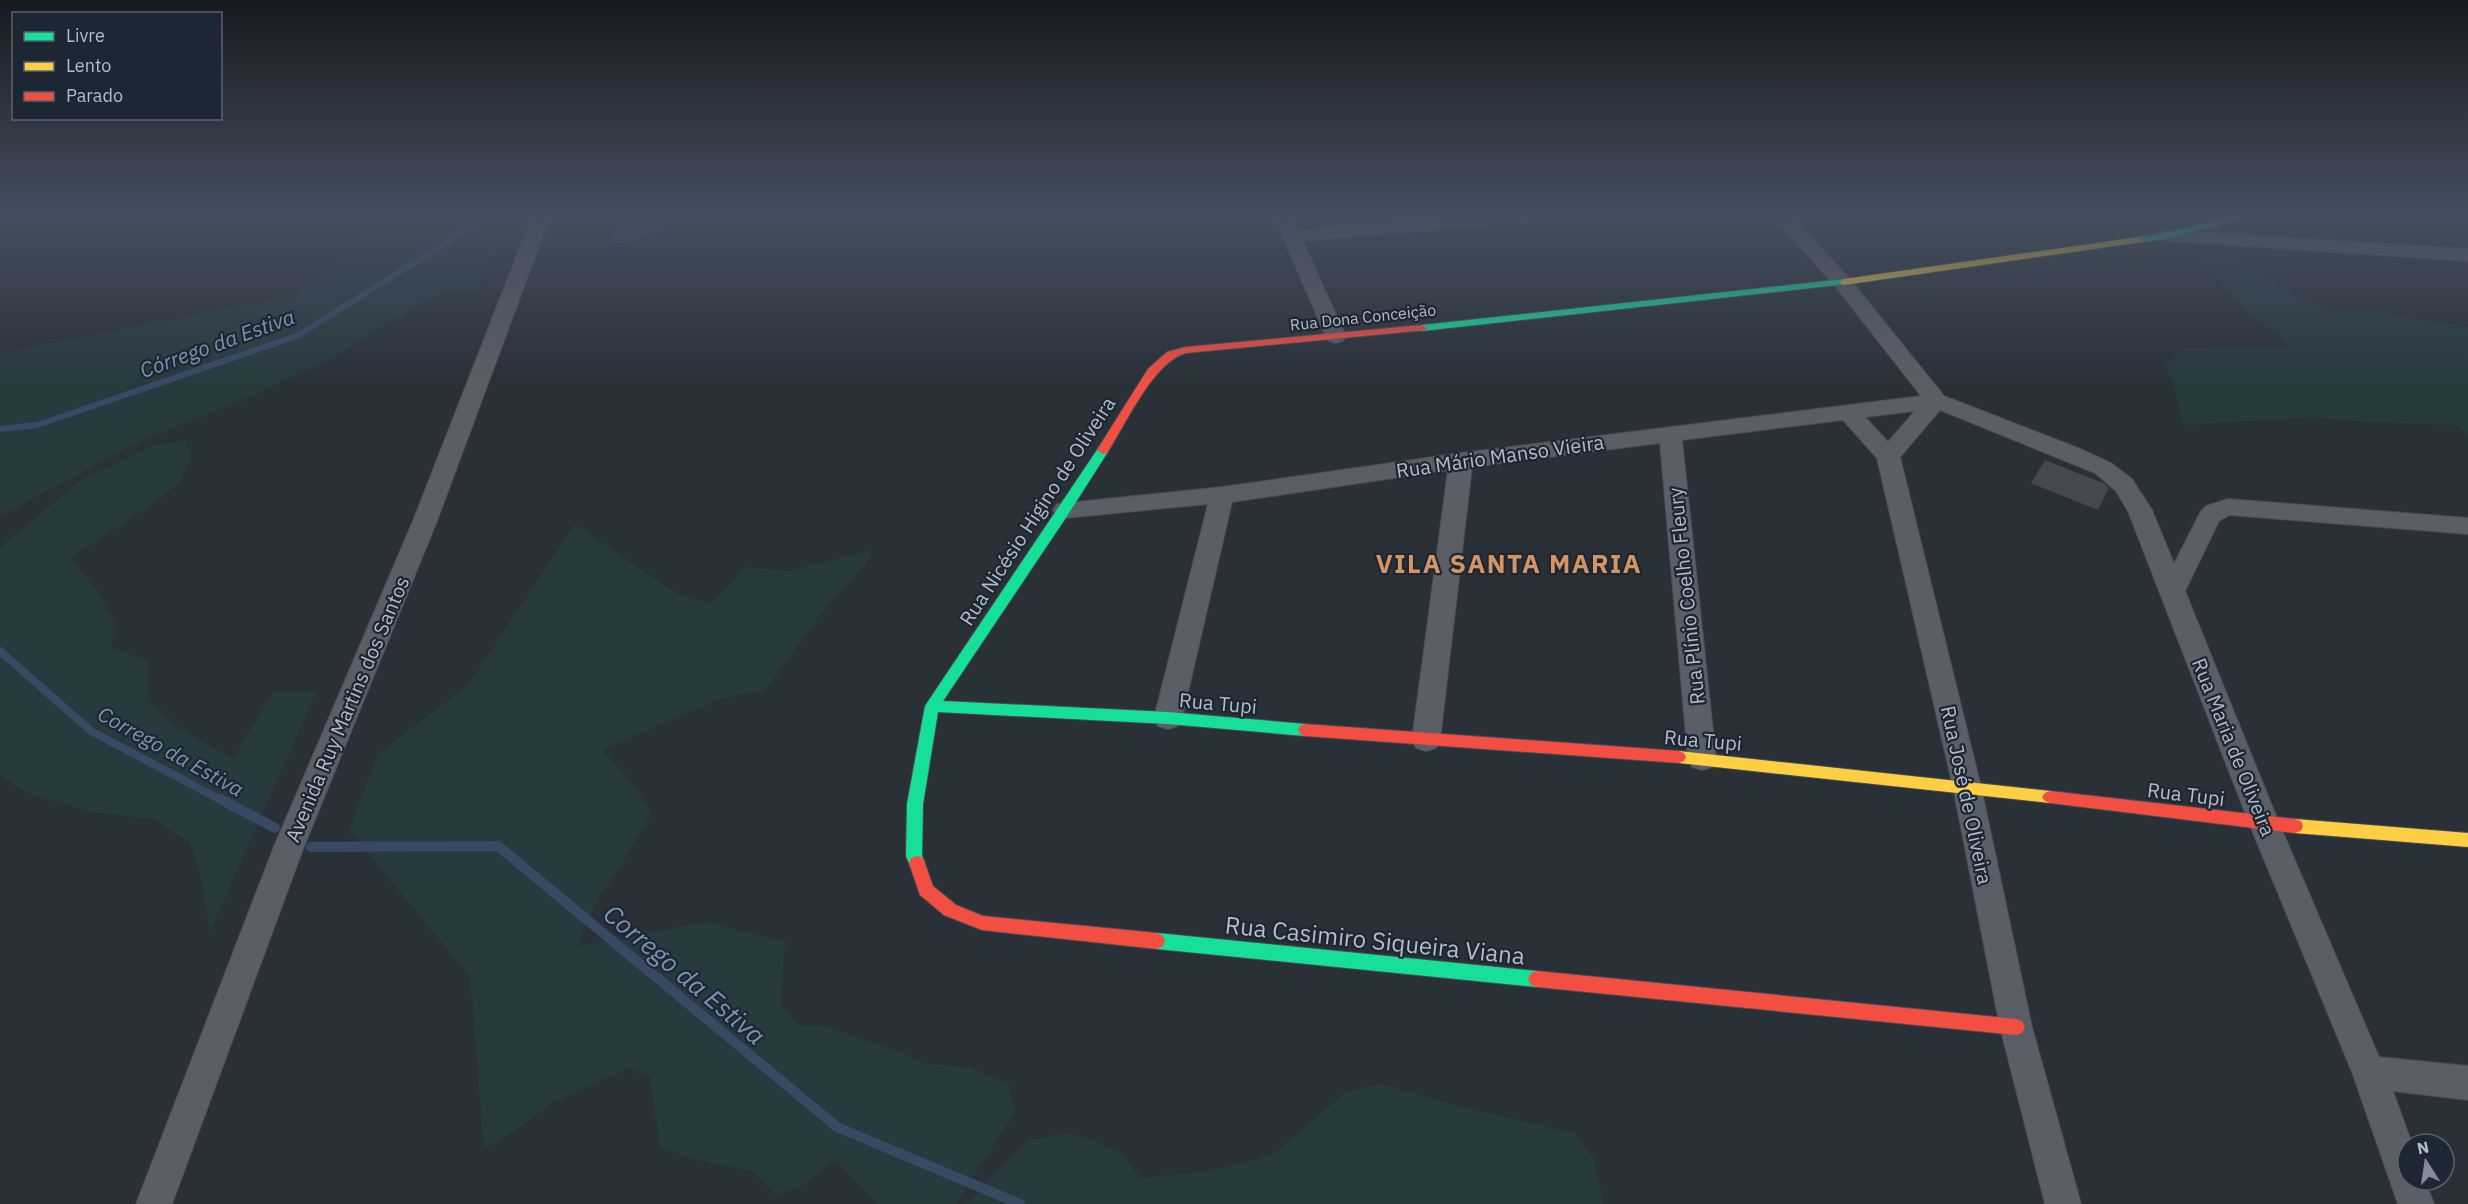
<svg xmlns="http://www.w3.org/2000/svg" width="2468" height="1204" font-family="'IBM Plex Sans',sans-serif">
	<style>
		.green { fill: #273a3e }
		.water { fill: #384963 }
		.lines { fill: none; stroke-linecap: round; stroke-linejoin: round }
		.stream-far2 { stroke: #384963; stroke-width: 6 }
		.stream-far1 { stroke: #384963; stroke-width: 8 }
		.stream { stroke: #384963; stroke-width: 10 }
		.building { fill: #444950 }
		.street-casing { stroke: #484c53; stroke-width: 2 }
		.fast-casing { stroke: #484c53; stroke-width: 2 }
		.slow-casing { stroke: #484c53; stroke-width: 2 }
		.jam-casing { stroke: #484c53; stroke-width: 2 }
		.street { fill: #5a5e66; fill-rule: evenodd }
		.fast { fill: #16e098; fill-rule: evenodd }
		.slow { fill: #ffcf43; fill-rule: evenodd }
		.jam { fill: #f24e42; fill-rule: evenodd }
		.labels { text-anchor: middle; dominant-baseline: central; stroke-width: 4.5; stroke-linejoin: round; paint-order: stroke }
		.far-street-label { font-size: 16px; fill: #b4bcc9; stroke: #1d2633 }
		.street-label { font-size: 20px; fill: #b4bcc9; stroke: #1d2633 }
		.water-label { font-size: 21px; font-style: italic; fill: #7c92b1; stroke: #1d2633 }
		.near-street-label { font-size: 24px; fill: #b4bcc9; stroke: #1d2633 }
		.district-label { font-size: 26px; font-weight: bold; letter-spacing: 1.5px; fill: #d59563; stroke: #1d2633 }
		.near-water-label { font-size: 26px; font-style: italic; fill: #7c92b1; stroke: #1d2633 }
	</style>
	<rect width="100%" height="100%" fill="#2a3038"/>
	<g class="green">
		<path d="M379,214H632L558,236L493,243L479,291L434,296L318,366L240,401L140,441L0,516V353L289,296C325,278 353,246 379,214Z"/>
		<polygon points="2198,250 2236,257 2276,284 2330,312 2377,312 2468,327 2468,434 2455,425 2367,422 2315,417 2184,425 2173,382 2165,364 2183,349 2289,346 2233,298"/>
		<polygon points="185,440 192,457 178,484 154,503 70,558 95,588 113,617 112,648 147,661 149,700 177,727 233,759 273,693 316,693 210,931 199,868 189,842 153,819 92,812 28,793 0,775 0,548 82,479 152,446"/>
		<polygon points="575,524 677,594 711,604 746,567 789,571 873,550 865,565 829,603 766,689 720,699 602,750 637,789 651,814 624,860 599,897 576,947 707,922 785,942 781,1006 799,1025 825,1026 897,1051 923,1063 971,1068 1007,1082 1016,1110 956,1204 877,1204 835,1159 802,1186 777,1195 753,1171 695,1160 660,1147 650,1077 628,1068 552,1103 516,1130 484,1148 470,976 349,830 378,754 468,685"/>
		<polygon points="1381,1084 1461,1107 1574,1133 1594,1159 1603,1204 966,1204 1028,1140 1069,1133 1120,1151 1140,1178 1205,1172 1271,1156 1345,1093"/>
	</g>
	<polygon class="water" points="647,214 699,214 626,243 608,243 622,224"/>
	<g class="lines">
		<polyline class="stream-far2" points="0,429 37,425 297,336 492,214"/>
		<polyline class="stream-far1" points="0,651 91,731 223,801"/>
		<g class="stream">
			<polyline points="220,799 275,828"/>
			<polyline points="311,847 498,846 837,1127 1020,1204"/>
		</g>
	</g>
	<polygon class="building" points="2045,460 2103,483 2109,488 2098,510 2031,483"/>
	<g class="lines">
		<g class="street-casing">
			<g id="street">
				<polygon points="533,214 551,214 437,521 303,849 172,1204 136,1204 273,849 413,521"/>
				<polygon points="1273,214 1291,214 1298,230 1475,214 1551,214 1549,218 1542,220 1303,241 1346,337 1343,341 1336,343 1329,341 1326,337"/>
				<path d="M1770,214H1790L1849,278L1944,396L2078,448L2111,463L2132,479L2152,510L2174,564L2201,511L2206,506L2228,499L2468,518V534L2229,515L2219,521L2185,591L2279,823L2379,1057L2468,1066V1100L2393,1091L2412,1144H2408V1180H2425L2434,1204H2398L2352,1072L2249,823L2128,511L2116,491L2095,473L1940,410L1900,457L1981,787L2032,1027L2081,1204H2045L2000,1027L1953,787L1877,458L1843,420L1682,440L1716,759L1712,767L1702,770L1692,767L1688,759L1660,443L1472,467L1440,740L1436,748L1426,751L1416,748L1412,740L1448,470L1232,502L1182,718L1178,726L1168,729L1158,726L1154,718L1208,504L1065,518L1057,516L1053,510L1057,504L1222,487L1461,453L1921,396L1835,286ZM1915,411L1888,442L1865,417Z"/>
				<polygon points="2165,230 2468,249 2468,261 2158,240 2155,236 2158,232"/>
			</g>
		</g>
		<g class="fast-casing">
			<g id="fast">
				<polygon points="2242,214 2261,214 2165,239 2138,243 2133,240 2138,237 2165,233"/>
				<polygon points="1844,279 1848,280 1848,284 1422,331 1417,328 1422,325"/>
				<polygon points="1103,446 1109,450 1069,513 943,701 1168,712 1305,724 1310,726 1312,730 1310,734 1305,736 1168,724 938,712 923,804 922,856 925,863 923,868 917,870 911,868 906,856 907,804 925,706 1099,447"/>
				<polygon points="1157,933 1537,971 1543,973 1546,979 1543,985 1537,987 1157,949 1151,946 1149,941 1151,936"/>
			</g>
		</g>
		<g class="slow-casing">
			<g id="slow">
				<polygon points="2138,237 2142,238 2142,242 1844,285 1839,282 1844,279"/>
				<polygon points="1679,751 2050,791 2055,793 2058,797 2055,801 2050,803 1679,763 1674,761 1672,757 1674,753"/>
				<polygon points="2295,819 2468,833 2468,847 2295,833 2289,831 2287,826 2289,821"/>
			</g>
		</g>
		<g class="jam-casing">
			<g id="jam">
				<path d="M1422,325L1427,328L1426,330L1186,353C1153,362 1126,424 1107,453L1103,454L1097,450L1148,369L1167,352L1186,347Z"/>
				<polygon points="1305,724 1679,751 1684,753 1686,757 1684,761 1679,763 1305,736 1300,734 1298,730 1300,726"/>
				<polygon points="2050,791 2295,819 2301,821 2303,826 2301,831 2295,833 2050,803 2045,801 2042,797 2045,793"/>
				<polygon points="917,856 923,858 933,886 956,905 983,916 1157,933 1163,936 1165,941 1163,946 1157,949 982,930 944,915 920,895 909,863 911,858"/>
				<polygon points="1537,971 2016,1019 2022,1021 2025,1027 2022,1033 2016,1035 1537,987 1531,985 1528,979 1531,973"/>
			</g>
		</g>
		<use href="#street" class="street"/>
		<use href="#fast" class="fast"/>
		<use href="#slow" class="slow"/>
		<use href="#jam" class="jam"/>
	</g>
	<linearGradient id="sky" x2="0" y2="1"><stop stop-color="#171a1f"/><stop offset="0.56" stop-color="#444e5e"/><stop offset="1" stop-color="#444e5e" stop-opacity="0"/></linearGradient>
	<rect width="2468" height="383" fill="url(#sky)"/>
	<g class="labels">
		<g class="far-street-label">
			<text transform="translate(1363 317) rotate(-6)">Rua Dona Conceição</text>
		</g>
		<g class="street-label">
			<text transform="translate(1500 456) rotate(-8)">Rua Mário Manso Vieira</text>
			<text transform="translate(1037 511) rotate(-57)">Rua Nicésio Higino de Oliveira</text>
			<text transform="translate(1686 596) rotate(-96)">Rua Plínio Coelho Fleury</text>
			<text transform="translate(1218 703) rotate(5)">Rua Tupi</text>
			<text transform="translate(347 709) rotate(-67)">Avenida Ruy Martins dos Santos</text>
			<text transform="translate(1703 740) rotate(5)">Rua Tupi</text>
			<text transform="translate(2234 747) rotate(68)">Rua Maria de Oliveira</text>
			<text transform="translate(2186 794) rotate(7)">Rua Tupi</text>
			<text transform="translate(1967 795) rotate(78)">Rua José de Oliveira</text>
		</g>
		<g class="water-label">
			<text transform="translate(217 343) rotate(-20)">Córrego da Estiva</text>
			<text transform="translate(171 751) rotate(29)">Corrego da Estiva</text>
		</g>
		<g class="near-street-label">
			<text transform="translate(1375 940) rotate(6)">Rua Casimiro Siqueira Viana</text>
		</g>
		<g class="district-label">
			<text x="1509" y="563">VILA SANTA MARIA</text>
		</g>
		<g class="near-water-label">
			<text transform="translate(685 974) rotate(40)">Corrego da Estiva</text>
		</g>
	</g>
	<rect x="12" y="12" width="210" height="108" fill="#1d2633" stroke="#59626f" stroke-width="1.5"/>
	<rect x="24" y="32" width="30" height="9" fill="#16e098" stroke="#59626f" stroke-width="1.5"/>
	<text x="66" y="42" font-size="18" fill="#b4bcc9">Livre</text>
	<rect x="24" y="62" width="30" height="9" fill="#ffcf43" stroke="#59626f" stroke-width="1.5"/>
	<text x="66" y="72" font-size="18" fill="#b4bcc9">Lento</text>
	<rect x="24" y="92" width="30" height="9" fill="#f24e42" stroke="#59626f" stroke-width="1.5"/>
	<text x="66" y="102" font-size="18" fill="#b4bcc9">Parado</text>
	<g transform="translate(2426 1162) rotate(348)"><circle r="28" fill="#1d2633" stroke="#59626f" stroke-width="1.5"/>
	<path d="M0-4.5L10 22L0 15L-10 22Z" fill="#848b96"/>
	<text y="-9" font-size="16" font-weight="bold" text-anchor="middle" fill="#b4bcc9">N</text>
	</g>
</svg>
